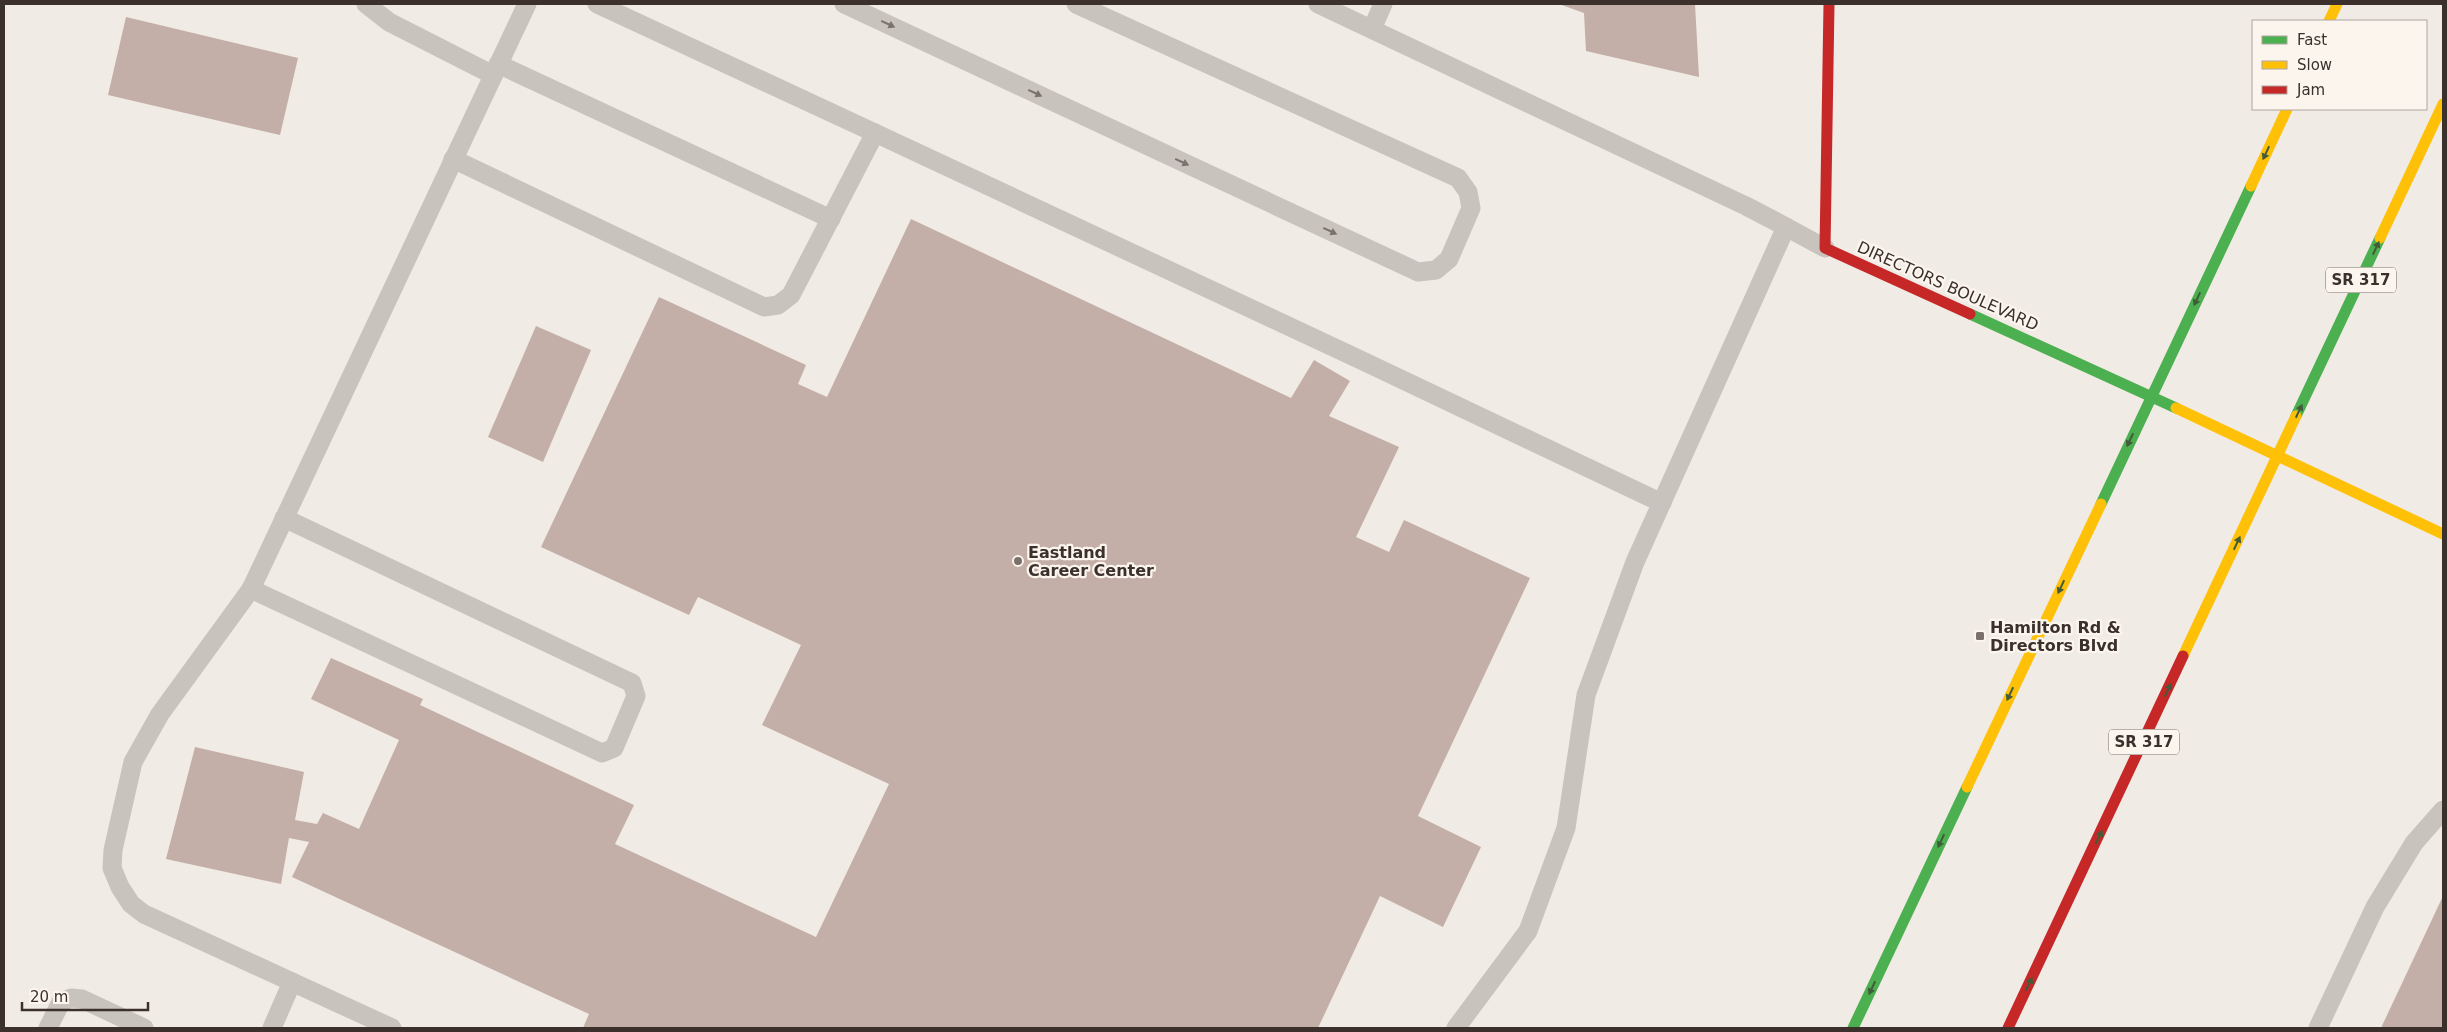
<svg xmlns="http://www.w3.org/2000/svg" width="2447" height="1032" font-family="'DejaVu Sans',sans-serif">
	<style>
		.building { fill: #c3afa7 }
		.lines { fill: none; stroke-linecap: round; stroke-linejoin: round }
		.lane { stroke: #c9c3be; stroke-width: 19 }
		.fast { stroke: #4caf50; stroke-width: 11 }
		.slow { stroke: #ffc107; stroke-width: 11 }
		.jam { stroke: #c62828; stroke-width: 11 }
		.oneway { fill: #7b726d }
		.oneway2 { fill: #415c38 }
		.poi-dot { fill: #7a716c; stroke: #fbf5ee; stroke-width: 2 }
		.labels { text-anchor: middle; dominant-baseline: central; stroke-width: 4.5; stroke-linejoin: round; paint-order: stroke }
		.shield { fill: #fbf5ee; stroke: #756b66; stroke-width: 1 }
		.shield-label { font-size: 15px; font-weight: bold; fill: #3b302b }
		.street-label { font-size: 16px; fill: #3b302b; stroke: #fbf5ee }
		.poi-label { font-size: 16px; font-weight: bold; fill: #3b302b; stroke: #fbf5ee; text-anchor: start }
	</style>
	<rect width="100%" height="100%" fill="#f0ebe5"/>
	<g class="building">
		<polygon points="1559,4 1695,4 1699,77 1586,51 1584,13"/>
		<polygon points="126,17 298,58 280,135 108,95"/>
		<polygon points="911,219 1291,398 1314,360 1350,381 1329,416 1399,447 1356,537 1389,552 1404,520 1530,578 1418,816 1481,847 1443,927 1380,896 1318,1028 583,1028 589,1014 292,877 309,842 289,838 281,884 166,859 195,747 304,772 295,820 317,824 323,813 359,829 399,740 311,699 331,658 423,699 420,705 634,805 615,844 816,937 889,784 762,725 801,645 698,597 689,615 541,547 659,297 806,365 798,384 827,397"/>
		<polygon points="536,326 591,350 543,462 488,437"/>
		<polygon points="2443,896 2443,1028 2381,1028"/>
	</g>
	<g class="lines">
		<g class="lane">
			<polyline points="366,4 389,22 493,75"/>
			<polyline points="597,4 875,133"/>
			<polyline points="844,4 1418,272 1436,270 1449,259 1471,208 1468,192 1458,178 1076,4"/>
			<polyline points="1318,4 1746,206 1786,227 1635,562 1586,695 1566,828 1528,931 1456,1028"/>
			<polyline points="1372,29 1383,4"/>
			<polyline points="498,64 831,219"/>
			<polyline points="453,159 764,307 778,305 791,295 875,133 1365,362 1662,503"/>
			<polyline points="1786,227 1825,248"/>
			<polyline points="251,589 602,753 614,748 636,696 632,683 284,518"/>
			<polyline points="48,1028 61,1002 71,998 82,999 144,1028"/>
			<polyline points="272,1028 292,982"/>
			<polyline points="392,1028 144,914 131,904 120,887 112,868 113,850 133,762 160,714 251,589 527,4"/>
			<polyline points="2318,1028 2375,907 2414,843 2443,810"/>
		</g>
		<g class="fast">
			<polyline points="1970,314 2176,408"/>
			<polyline points="2296,416 2380,238"/>
			<polyline points="2101,504 2251,186"/>
			<polyline points="1853,1028 1967,787"/>
		</g>
		<g class="slow">
			<polyline points="2329,21 2337,4"/>
			<polyline points="2251,186 2287,109"/>
			<polyline points="2380,238 2443,104"/>
			<polyline points="2176,408 2443,534"/>
			<polyline points="2183,656 2296,416"/>
			<polyline points="1967,787 2101,504"/>
		</g>
		<g class="jam">
			<polyline points="1829,4 1825,248 1970,314"/>
			<polyline points="2008,1028 2183,656"/>
		</g>
	</g>
	<defs><path id="oneway-solid" d="M-6-.8H1V-3.2L6.5 0L1 3.2V.8H-6Z" transform="scale(1.25)"/></defs>
	<g class="oneway">
		<use href="#oneway-solid" transform="translate(888 24) rotate(25)"/>
		<use href="#oneway-solid" transform="translate(1035 93) rotate(25)"/>
		<use href="#oneway-solid" transform="translate(1182 162) rotate(25)"/>
		<use href="#oneway-solid" transform="translate(1330 231) rotate(25)"/>
	</g>
	<g class="oneway2">
		<use href="#oneway-solid" transform="translate(2266 153) rotate(115)"/>
		<use href="#oneway-solid" transform="translate(2376 248) rotate(-65)"/>
		<use href="#oneway-solid" transform="translate(2197 299) rotate(115)"/>
		<use href="#oneway-solid" transform="translate(2299 411) rotate(-65)"/>
		<use href="#oneway-solid" transform="translate(2130 440) rotate(115)"/>
		<use href="#oneway-solid" transform="translate(2237 543) rotate(-65)"/>
		<use href="#oneway-solid" transform="translate(2061 587) rotate(115)"/>
		<use href="#oneway-solid" transform="translate(2168 690) rotate(-65)"/>
		<use href="#oneway-solid" transform="translate(2010 694) rotate(115)"/>
		<use href="#oneway-solid" transform="translate(2099 837) rotate(-65)"/>
		<use href="#oneway-solid" transform="translate(1941 841) rotate(115)"/>
		<use href="#oneway-solid" transform="translate(2029 984) rotate(-65)"/>
		<use href="#oneway-solid" transform="translate(1872 988) rotate(115)"/>
	</g>
	<g class="poi-dot">
		<circle cx="1018" cy="561" r="5"/>
		<rect x="1975" y="631" width="10" height="10" rx="2.5"/>
	</g>
	<g class="labels">
		<g class="shield">
			<rect x="2326" y="267.5" width="70" height="25" rx="4"/>
			<rect x="2109" y="729.5" width="70" height="25" rx="4"/>
		</g>
		<g class="shield-label">
			<text x="2361" y="280">SR 317</text>
			<text x="2144" y="742">SR 317</text>
		</g>
		<g class="street-label">
			<text transform="translate(1948 286) rotate(24)">DIRECTORS BOULEVARD</text>
		</g>
		<g class="poi-label">
			<text x="1028" y="552">Eastland<tspan x="1028" dy="18">Career Center</tspan></text>
			<text x="1990" y="627">Hamilton Rd &amp;<tspan x="1990" dy="18">Directors Blvd</tspan></text>
		</g>
	</g>
	<rect width="2447" height="1032" fill="none" stroke="#3b302b" stroke-width="10"/>
	<rect x="2252" y="20" width="175" height="90" fill="#fbf5ee" stroke="#aea6a0"/>
	<rect x="2262" y="36" width="25" height="8" fill="#4caf50" stroke="#aea6a0"/>
	<text x="2297" y="45" font-size="15" fill="#3b302b">Fast</text>
	<rect x="2262" y="61" width="25" height="8" fill="#ffc107" stroke="#aea6a0"/>
	<text x="2297" y="70" font-size="15" fill="#3b302b">Slow</text>
	<rect x="2262" y="86" width="25" height="8" fill="#c62828" stroke="#aea6a0"/>
	<text x="2297" y="95" font-size="15" fill="#3b302b">Jam</text>
	<path d="M22 1002v8h126v-8" fill="none" stroke="#3b302b" stroke-width="2.5"/>
	<text x="30" y="1002" font-size="15" fill="#3b302b" stroke="#fbf5ee" stroke-width="4" paint-order="stroke">20 m</text>
</svg>
